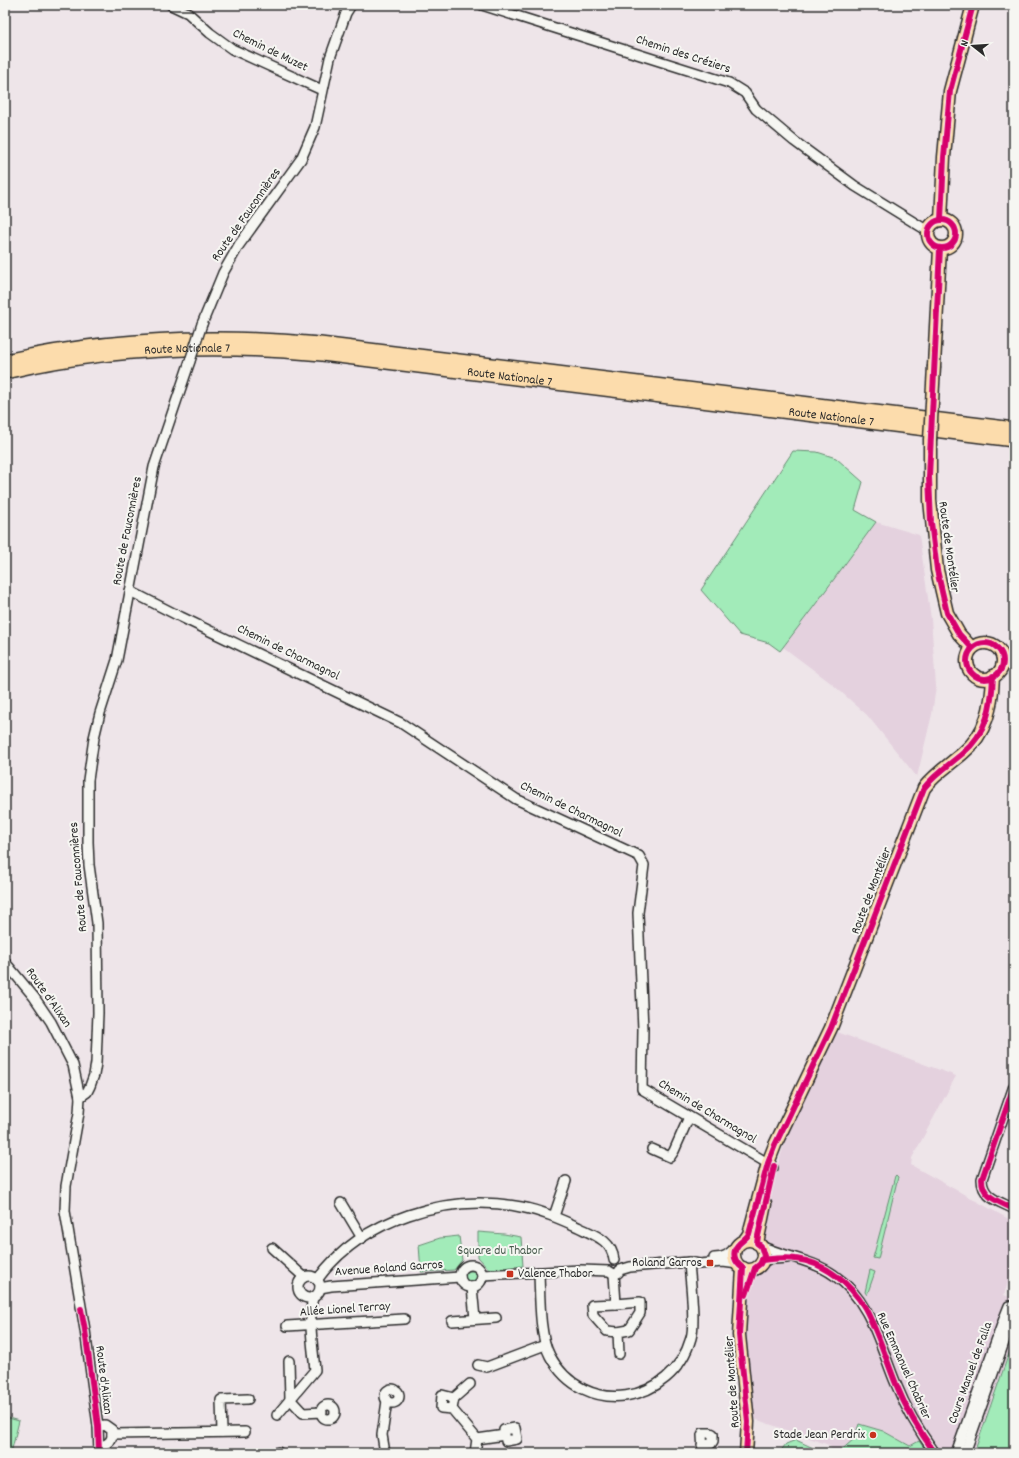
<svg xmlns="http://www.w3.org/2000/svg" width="1019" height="1458" font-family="Dekko,sans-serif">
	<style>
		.built { fill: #e4d1de }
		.green { fill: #a2ebb9; stroke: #668b72 }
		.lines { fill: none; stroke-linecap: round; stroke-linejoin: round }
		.minor-casing { stroke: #2b2b2b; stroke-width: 12 }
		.major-casing { stroke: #2b2b2b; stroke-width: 15 }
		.highway-casing { stroke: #2b2b2b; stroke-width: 16 }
		.minor { stroke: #f6f6f2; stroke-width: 9 }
		.major { stroke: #fcdcac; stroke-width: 12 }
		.highway { stroke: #fcdcac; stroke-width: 13 }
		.minor-bridge-casing { stroke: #2b2b2b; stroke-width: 12; stroke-linecap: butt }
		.major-bridge-casing { stroke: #2b2b2b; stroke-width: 15; stroke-linecap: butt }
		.minor-bridge { stroke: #f6f6f2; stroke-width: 9 }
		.major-bridge { stroke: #fcdcac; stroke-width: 12 }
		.cycleway-casing { stroke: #f6f6f2; stroke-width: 8 }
		.cycleway { stroke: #d6006c; stroke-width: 6 }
		.poi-dot { fill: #c8321e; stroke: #f6f6f2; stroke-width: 1.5 }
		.labels { text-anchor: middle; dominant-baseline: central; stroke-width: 4; stroke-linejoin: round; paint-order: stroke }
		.street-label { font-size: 13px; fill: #2b2b2b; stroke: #f6f6f2 }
		.park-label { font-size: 13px; fill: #495b4e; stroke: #f6f6f2 }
		.poi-label { font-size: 13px; fill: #2b2b2b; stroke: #f6f6f2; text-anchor: end }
	</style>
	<rect width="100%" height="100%" fill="#eee5e9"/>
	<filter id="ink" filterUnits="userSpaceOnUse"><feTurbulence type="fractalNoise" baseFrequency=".025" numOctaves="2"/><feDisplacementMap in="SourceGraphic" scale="8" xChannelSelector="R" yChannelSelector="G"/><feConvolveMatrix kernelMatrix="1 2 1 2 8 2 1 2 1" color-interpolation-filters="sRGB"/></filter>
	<g filter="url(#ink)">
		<g class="built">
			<polygon points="876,522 919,535 931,619 936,686 932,714 917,777 867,715 831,683 783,647 812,609"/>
			<polygon points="837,1032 956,1076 912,1158 911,1165 1014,1222 1014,1262 1004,1295 1014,1299 1014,1339 974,1453 940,1453 926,1434 919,1441 910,1446 883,1431 859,1424 854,1439 838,1453 834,1453 829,1445 752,1418 745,1331 746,1311 755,1273 765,1266 767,1256 764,1233 777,1167 788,1132 806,1090"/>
		</g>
		<g class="green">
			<polygon points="793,451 817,452 836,458 863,482 855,510 876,522 812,609 780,651 769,643 740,635 701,590"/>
			<polygon points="896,1175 898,1177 878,1259 873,1258 895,1176"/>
			<polygon points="478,1232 504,1234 521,1237 523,1266 489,1269 478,1257"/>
			<polygon points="459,1236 462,1260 454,1270 421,1272 419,1245 440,1238"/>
			<polygon points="870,1270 875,1272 867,1295 865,1292"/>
			<circle cx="471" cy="1277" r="6"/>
			<polygon points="1014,1339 1014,1453 974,1453"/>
			<polygon points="5,1417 19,1421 11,1453 5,1453"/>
			<polygon points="859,1424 883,1431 910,1446 919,1441 928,1453 838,1453 854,1439"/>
			<polygon points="796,1440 824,1453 779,1453 786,1444"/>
		</g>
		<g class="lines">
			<g class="minor-casing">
				<g id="minor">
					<polyline points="171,5 188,13 210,33 232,49 322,90"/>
					<polyline points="482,5 729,83 745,93 756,109 794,141 855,186 928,231"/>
					<polyline points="202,324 223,273 239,245 301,159 315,127 330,58 346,13 351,5"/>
					<polyline points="130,591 181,617 401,723 516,799 639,856 644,865 638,913 643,1029 642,1089 764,1161 773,1168"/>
					<polyline points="5,962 34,997 51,1022 73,1065 80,1097 79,1113 66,1186 65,1211 85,1330 98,1426 99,1453"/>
					<path d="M1014,1086L982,1179C982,1198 999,1201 1014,1209"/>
					<polyline points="80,1097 87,1092 90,1086 94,1075 96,1063 98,1013 97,923 89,865 88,842 88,780 94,738 100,713 117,660 154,467 190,361"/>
					<polyline points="652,1149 670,1157 674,1151 689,1117"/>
					<polyline points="341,1203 362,1238"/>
					<polyline points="554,1216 566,1181"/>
					<path d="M761,1246C785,1257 813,1260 834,1275C871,1300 880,1346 896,1384C906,1409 919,1431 935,1453"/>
					<polyline points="272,1248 304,1277"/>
					<path d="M714,1258C725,1258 729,1254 736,1247"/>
					<polyline points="762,1260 787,1258"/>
					<circle cx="471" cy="1276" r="11"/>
					<path d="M539,1272C540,1296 539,1336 550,1356C584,1419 672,1405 691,1338C696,1321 690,1281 689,1262"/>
					<polyline points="614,1274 616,1304 592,1305 593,1315 607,1331 618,1332"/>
					<polyline points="482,1275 581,1270 609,1271 614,1274 618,1273 620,1270 630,1267 689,1262 699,1264 723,1262 738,1264"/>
					<circle cx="309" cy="1287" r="11"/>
					<path d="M317,1280C362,1218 448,1193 521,1207C542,1211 560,1219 578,1227C594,1235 612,1240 614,1260"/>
					<polyline points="472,1287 475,1319"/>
					<polyline points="320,1288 331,1286 460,1277"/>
					<polyline points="616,1304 640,1302 640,1313 629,1330 618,1332 619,1354"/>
					<polyline points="452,1321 496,1318"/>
					<polyline points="287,1326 404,1319"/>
					<polyline points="289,1361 290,1399 303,1413 322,1412"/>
					<polyline points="478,1365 487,1367 545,1345"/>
					<circle cx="392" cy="1396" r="7"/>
					<polyline points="454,1398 470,1384"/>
					<circle cx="328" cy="1412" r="7"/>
					<polyline points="452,1409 454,1398 442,1395 441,1408 452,1409 477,1439 475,1453"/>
					<path d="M277,1415L315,1370C313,1348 308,1319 313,1297"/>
					<path d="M98,1426L105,1425L112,1430C113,1441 109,1444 99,1447"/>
					<polyline points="222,1432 221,1400 248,1399"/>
					<polyline points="112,1434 245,1432"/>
					<polyline points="477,1439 505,1435 504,1430 515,1428 517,1439 506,1441 505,1435"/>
					<polyline points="702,1445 711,1444 713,1441 713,1434 711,1433 703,1433 702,1435 703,1453"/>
					<polyline points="278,1452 278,1453"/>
					<polyline points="385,1453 382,1435 387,1401"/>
					<polyline points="956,1453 1005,1316 1009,1306 1014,1306"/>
					<polyline points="965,1453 1014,1314"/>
				</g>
			</g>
			<g class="major-casing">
				<g id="major">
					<polyline points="941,220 944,157 950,91 973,5"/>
					<circle cx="942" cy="234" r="14"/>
					<polyline points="934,366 940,248"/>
					<polyline points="930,440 930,500 937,570 947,613 959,634 972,648"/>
					<circle cx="985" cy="661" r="18"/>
					<path d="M745,1240L749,1234L768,1163L775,1145L831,1028L924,788C935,774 949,765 963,753C987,733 992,706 993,676"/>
					<circle cx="749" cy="1255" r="15"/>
					<polyline points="757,1243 765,1204"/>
					<polyline points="743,1268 739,1335 748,1422 746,1453"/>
				</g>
			</g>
			<g class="highway-casing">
				<g id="highway">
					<path d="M5,361C109,338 214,334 320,344L1014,429"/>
					<path id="s1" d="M5,372C109,347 216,344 322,354L1014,440"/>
				</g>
			</g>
			<use href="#minor" class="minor"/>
			<use href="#major" class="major"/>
			<use href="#highway" class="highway"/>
			<g class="minor-bridge-casing">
				<polyline id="minor-bridge" points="190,361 202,324"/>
			</g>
			<g class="major-bridge-casing">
				<polyline id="major-bridge" points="930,440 934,366"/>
			</g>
			<use href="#minor-bridge" class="minor-bridge"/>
			<use href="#major-bridge" class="major-bridge"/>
			<g class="cycleway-casing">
				<g id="cycleway">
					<polyline points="941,220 944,157 950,91 973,5"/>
					<circle cx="942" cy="234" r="14"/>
					<polyline points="940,248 929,477 931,522 937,570 947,613 959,634 972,648"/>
					<circle cx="985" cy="661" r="18"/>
					<path d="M1014,1086L982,1179C982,1198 999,1201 1014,1209"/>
					<path d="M762,1260C773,1259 784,1257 796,1259C824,1262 851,1284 865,1308C878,1332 886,1359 896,1384C906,1409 919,1431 935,1453"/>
					<polyline points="746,1295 755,1268 760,1264 764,1256 761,1246 757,1243 758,1236 774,1166"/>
					<polyline points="81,1309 85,1330 98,1426 99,1453"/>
					<path d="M746,1453L748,1422L739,1335L743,1268C735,1263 731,1253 738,1245C742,1240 745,1240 749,1234L768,1163L775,1145L831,1028L924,788C935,774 949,765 963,753C987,733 992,706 993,676"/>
				</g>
			</g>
			<use href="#cycleway" class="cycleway"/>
		</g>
	</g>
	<g class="poi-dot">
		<rect x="706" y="1259" width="8" height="8" rx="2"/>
		<rect x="506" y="1270" width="8" height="8" rx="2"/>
		<circle cx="873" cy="1435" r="4"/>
	</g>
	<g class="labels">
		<g class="street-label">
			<text transform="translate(270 51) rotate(26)">Chemin de Muzet</text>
			<text transform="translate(683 55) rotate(18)">Chemin des Créziers</text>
			<text transform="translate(247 215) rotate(-55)">Route de Fauconnières</text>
			<text stroke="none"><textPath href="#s1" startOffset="184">Route Nationale 7</textPath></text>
			<text stroke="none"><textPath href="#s1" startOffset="508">Route Nationale 7</textPath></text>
			<text stroke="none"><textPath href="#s1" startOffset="832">Route Nationale 7</textPath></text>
			<text transform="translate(128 531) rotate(-79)">Route de Fauconnières</text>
			<text transform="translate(948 547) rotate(82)">Route de Montélier</text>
			<text transform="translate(288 653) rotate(26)">Chemin de Charmagnol</text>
			<text transform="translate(571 810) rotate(26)">Chemin de Charmagnol</text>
			<text transform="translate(79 877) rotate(-95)">Route de Fauconnières</text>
			<text transform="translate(872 891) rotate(-69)">Route de Montélier</text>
			<text transform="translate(48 998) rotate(55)">Route d'Alixan</text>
			<text transform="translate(707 1112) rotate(31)">Chemin de Charmagnol</text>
			<text transform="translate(389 1269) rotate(-4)">Avenue Roland Garros</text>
			<text transform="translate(345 1310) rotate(-4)">Allée Lionel Terray</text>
			<text transform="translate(903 1366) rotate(66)">Rue Emmanuel Chabrier</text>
			<text transform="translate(971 1373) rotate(-70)">Cours Manuel de Falla</text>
			<text transform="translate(103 1380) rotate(83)">Route d'Alixan</text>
			<text transform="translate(733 1382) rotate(-94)">Route de Montélier</text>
		</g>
		<g class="park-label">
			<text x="500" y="1251">Square du Thabor</text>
		</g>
		<g class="poi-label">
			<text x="702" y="1263">Roland Garros</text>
			<text x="518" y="1274" text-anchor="start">Valence Thabor</text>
			<text x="865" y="1435">Stade Jean Perdrix</text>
		</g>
	</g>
	<rect width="1019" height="1458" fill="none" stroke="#f6f6f2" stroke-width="20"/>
	<rect x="10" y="10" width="999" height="1438" fill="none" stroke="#2b2b2b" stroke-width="1.5" filter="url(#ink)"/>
	<g transform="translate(973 46) rotate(287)" stroke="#f6f6f2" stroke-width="3" paint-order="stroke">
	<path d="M0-3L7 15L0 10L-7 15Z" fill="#2b2b2b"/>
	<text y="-6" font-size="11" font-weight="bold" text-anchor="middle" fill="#2b2b2b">N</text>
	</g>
</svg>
